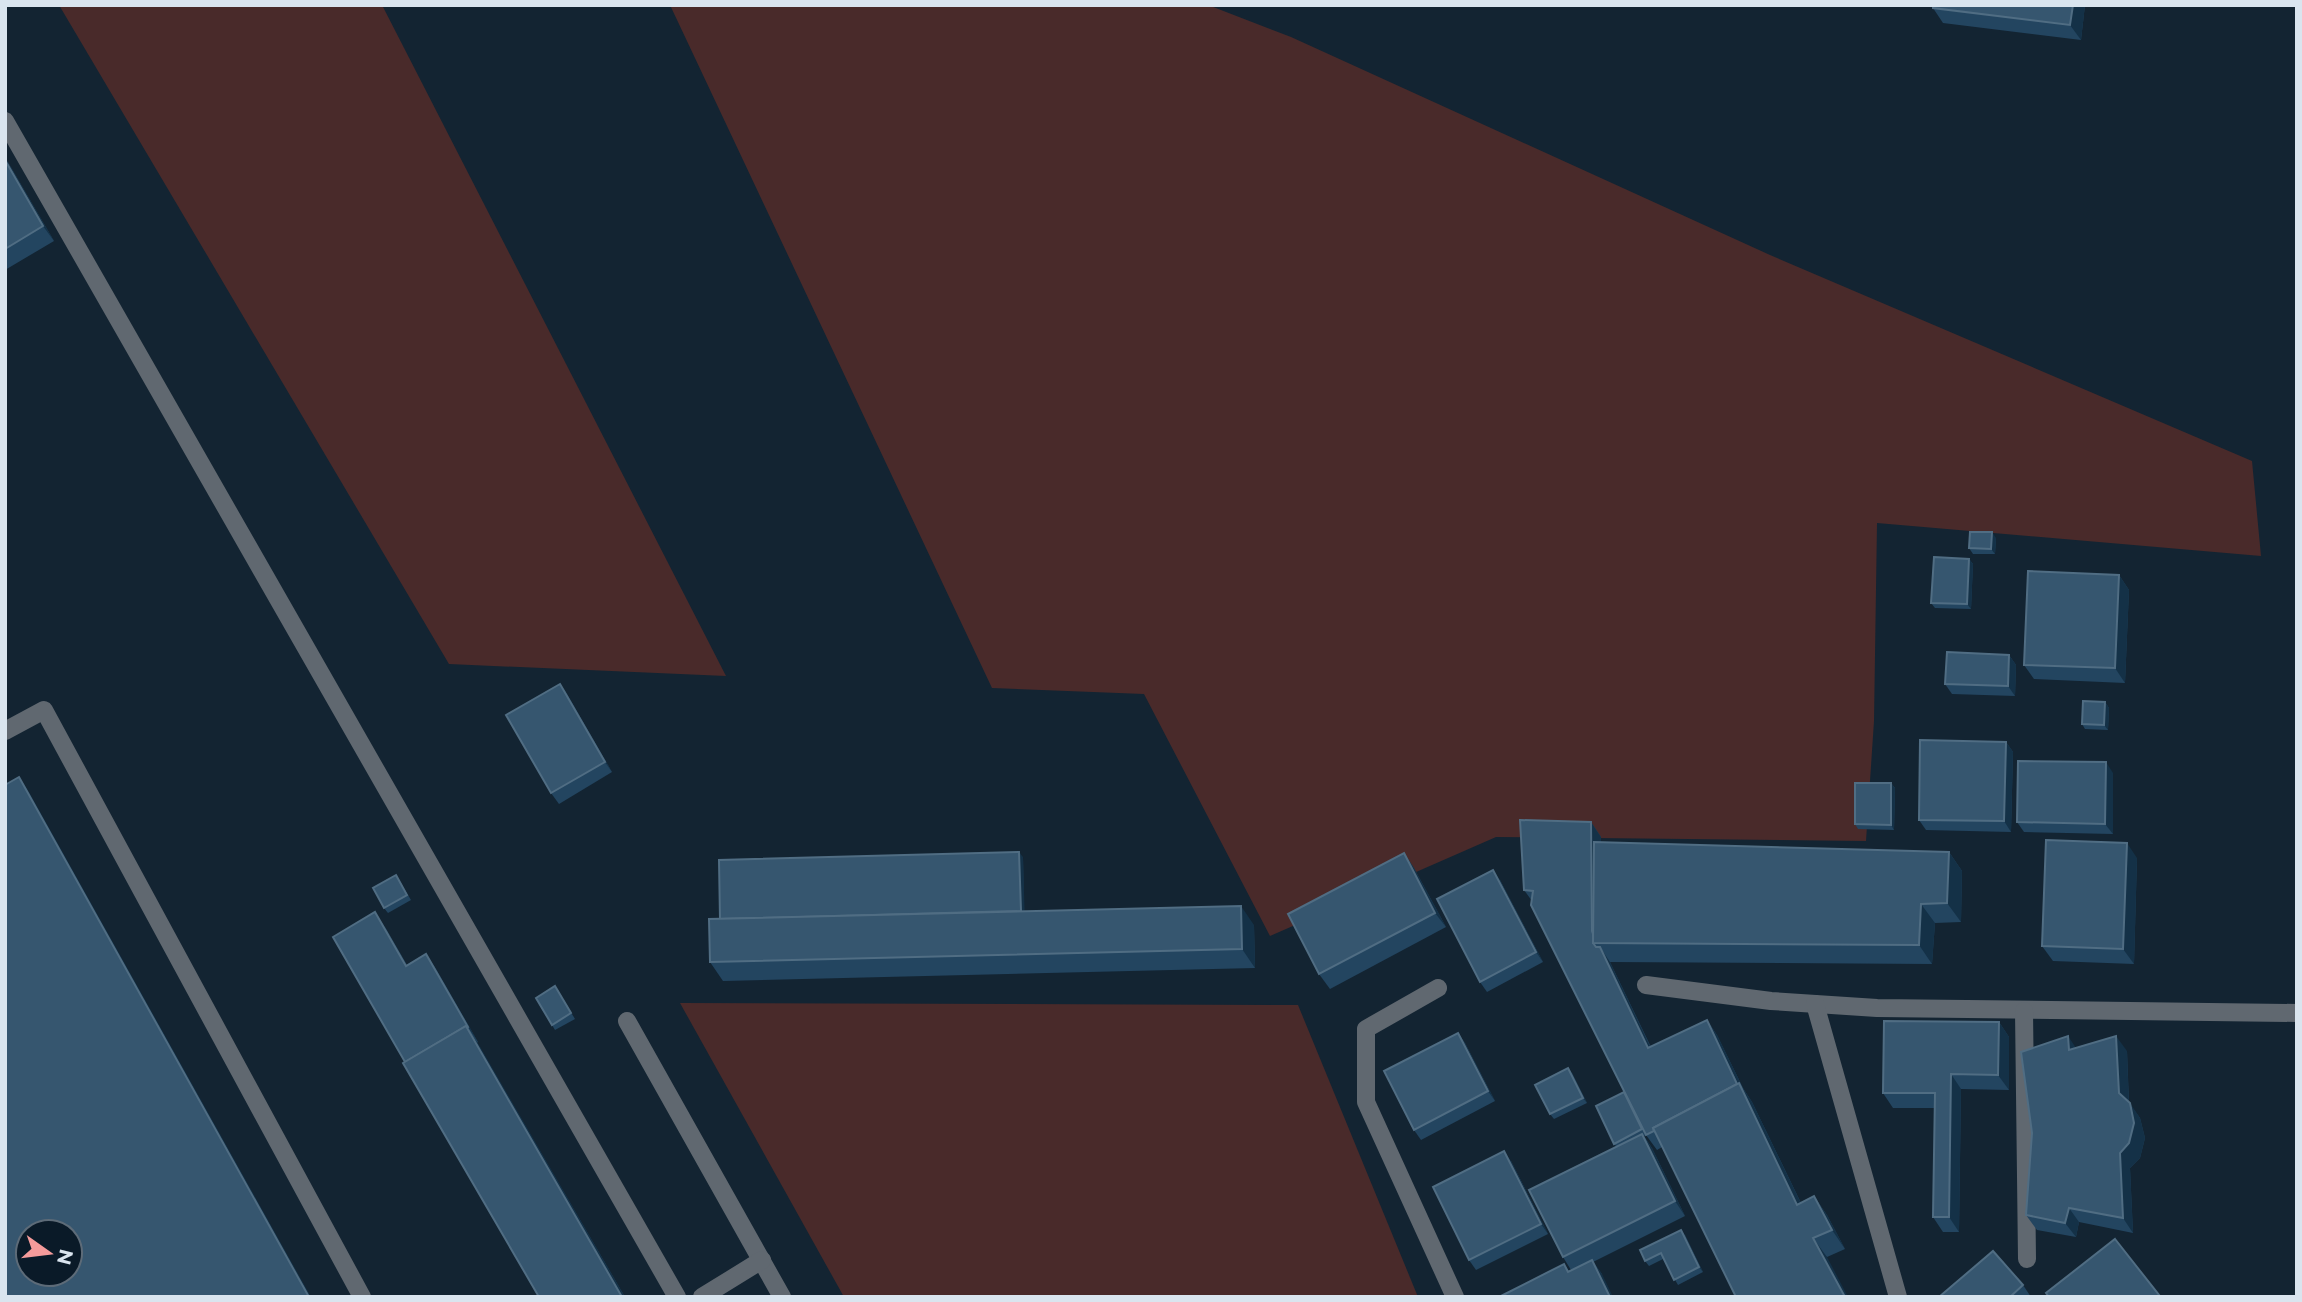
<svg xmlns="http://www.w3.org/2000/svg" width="2302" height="1302" font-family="Montserrat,sans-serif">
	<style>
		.green { fill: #492a2a }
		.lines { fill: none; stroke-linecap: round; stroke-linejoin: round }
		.lane { stroke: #606870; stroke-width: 18 }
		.street { stroke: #606870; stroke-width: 18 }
		.wall { fill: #234560 }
		.shaded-wall { fill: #143147 }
		.building { fill: #36566f; stroke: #506d83; stroke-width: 2; fill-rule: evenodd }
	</style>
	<rect width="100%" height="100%" fill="#132432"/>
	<g class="green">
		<polygon points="59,5 382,5 726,676 449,664"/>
		<polygon points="670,5 1208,5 1291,37 1770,255 2252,461 2261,556 1877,523 1874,721 1866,841 1496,837 1270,936 1144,694 992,688"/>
		<polygon points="680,1003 1298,1005 1418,1297 844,1297"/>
	</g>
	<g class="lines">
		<g class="lane">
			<polyline points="5,121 677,1297"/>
			<polyline points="5,731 44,710 362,1297"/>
			<polyline points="1646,985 1771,1001 1877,1008 2297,1013"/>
			<polyline points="1815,1004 1898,1297"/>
			<polyline points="2024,1011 2027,1259"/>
			<polyline points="627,1021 782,1297"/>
			<polyline points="702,1297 762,1260"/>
		</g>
		<polyline class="street" points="1438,988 1366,1029 1366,1102 1455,1297"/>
	</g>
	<g class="wall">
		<polygon points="2085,5 2081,40 1943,23 1933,8"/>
		<polygon points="5,157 54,241 5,270"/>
		<polygon points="1996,538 1995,554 1973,554 1969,548"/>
		<polygon points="1969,559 1973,564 1971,609 1935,608 1931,603"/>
		<polygon points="2119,575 2129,590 2125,683 2034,679 2024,665"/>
		<polygon points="2009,655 2016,665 2015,696 1952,694 1945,684"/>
		<polygon points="560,684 567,694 612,772 559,804 551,793"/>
		<polygon points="2105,702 2109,708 2108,730 2085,729 2082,724"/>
		<polygon points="2006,742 2013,752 2011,832 1926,830 1919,820"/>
		<polygon points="2113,773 2113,834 2024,832 2017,822"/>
		<polygon points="1891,783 1895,788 1894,830 1858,829 1855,824"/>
		<polygon points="1591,822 1601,837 1601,842 1949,852 1962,871 1961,922 1935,923 1932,964 1610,962 1651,1047 1707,1020 1717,1035 1743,1088 1752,1102 1801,1203 1814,1196 1827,1215 1845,1249 1827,1257 1662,1147 1657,1150 1646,1135 1644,1136 1652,1148 1685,1216 1593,1262 1602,1274 1499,1297 1564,1264 1569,1271 1571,1270 1563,1257 1616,1146 1614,1144 1627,1097 1532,901 1524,890"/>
		<polygon points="1404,853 1414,868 1446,927 1330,989 1319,974"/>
		<polygon points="1023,857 1024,911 1254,925 1255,968 723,981 710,962 720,919"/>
		<polygon points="2137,858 2134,964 2053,961 2042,946"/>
		<polygon points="396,875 411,900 388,913 384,908"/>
		<polygon points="1500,880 1543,962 1487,992 1480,982"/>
		<polygon points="385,927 407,965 426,954 436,969 478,1042 477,1043 625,1297 405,1062"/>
		<polygon points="555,986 575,1019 555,1030 552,1025"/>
		<polygon points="1999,1022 2009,1037 2009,1090 1961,1089 1959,1232 1943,1232 1933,1217 1935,1108 1893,1108 1883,1093"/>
		<polygon points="1458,1033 1465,1043 1495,1101 1421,1140 1414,1130"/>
		<polygon points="2076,1048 2127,1051 2129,1103 2140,1118 2145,1138 2140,1158 2130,1168 2133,1233 2079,1222 2076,1237 2037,1230 2026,1215"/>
		<polygon points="1572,1073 1587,1103 1554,1119 1550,1114"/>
		<polygon points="1511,1161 1548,1234 1476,1270 1469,1260"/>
		<polygon points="1685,1235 1703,1272 1678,1285 1663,1259 1649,1266 1645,1261"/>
		<polygon points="2023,1285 2031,1297 1939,1297"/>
	</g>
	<g class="shaded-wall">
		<polygon points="2073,5 2085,5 2081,40 2070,25"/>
		<polygon points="5,157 54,241 43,226 5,160"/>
		<polygon points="1992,532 1996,538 1995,554 1991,549"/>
		<polygon points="1969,559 1973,564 1971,609 1967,604"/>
		<polygon points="2119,575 2129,590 2125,683 2115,668"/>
		<polygon points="2009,655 2016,665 2015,696 2008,686"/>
		<polygon points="560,684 567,694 612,772 605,762"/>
		<polygon points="2105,702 2109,708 2108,730 2104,725"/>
		<polygon points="2006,742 2013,752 2011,832 2004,821"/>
		<polygon points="2106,762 2113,773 2113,834 2105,824"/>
		<polygon points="19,777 29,792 311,1297 309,1297"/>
		<polygon points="1891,783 1895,788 1894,830 1891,825"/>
		<polygon points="1591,822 1601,837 1602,943 1592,931"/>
		<polygon points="2127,843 2137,858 2134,964 2123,949"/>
		<polygon points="1019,852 1023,857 1025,926 1021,920"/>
		<polygon points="1949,852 1962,871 1961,922 1947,903"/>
		<polygon points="1404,853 1414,868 1446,927 1435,913"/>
		<polygon points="1493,870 1500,880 1543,962 1536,952"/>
		<polygon points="1921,904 1935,923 1932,964 1919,945"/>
		<polygon points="1241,906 1254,925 1255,968 1242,949"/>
		<polygon points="375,912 385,927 416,981 406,966"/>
		<polygon points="1600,947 1610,962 1658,1063 1648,1048"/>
		<polygon points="426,954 436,969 478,1042 468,1027"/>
		<polygon points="1707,1020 1717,1035 1743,1088 1752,1102 1811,1224 1797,1205"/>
		<polygon points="1999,1022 2009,1037 2009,1090 1998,1075"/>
		<polygon points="466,1026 479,1045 625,1297 622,1297"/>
		<polygon points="1458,1033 1465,1043 1495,1101 1488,1091"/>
		<polygon points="2068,1036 2078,1051 2069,1050"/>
		<polygon points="2116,1036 2127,1051 2129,1108 2119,1093"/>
		<polygon points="1568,1068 1572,1073 1587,1103 1583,1098"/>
		<polygon points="1951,1074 1961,1089 1959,1232 1949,1217"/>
		<polygon points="2130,1103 2140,1118 2145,1138 2140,1158 2130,1168 2133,1233 2123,1218 2120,1153"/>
		<polygon points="1642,1134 1652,1148 1685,1216 1675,1201"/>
		<polygon points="1504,1151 1511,1161 1548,1234 1541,1224"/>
		<polygon points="1814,1196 1827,1215 1845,1249 1832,1230"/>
		<polygon points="2069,1208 2079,1222 2076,1237 2065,1223"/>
		<polygon points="1681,1230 1685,1235 1703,1272 1699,1267"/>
		<polygon points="1813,1238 1827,1257 1848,1297 1845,1297"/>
		<polygon points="1592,1260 1602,1274 1613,1297 1610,1297"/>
	</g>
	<g class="building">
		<polygon points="1933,5 2073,5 2070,25 1933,8"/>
		<polygon points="5,160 43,226 5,249"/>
		<polygon points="1970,532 1992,532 1991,549 1969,548"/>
		<polygon points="1934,557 1969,559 1967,604 1931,603"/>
		<polygon points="2028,571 2119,575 2115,668 2024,665"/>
		<polygon points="1947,652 2009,655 2008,686 1945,684"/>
		<polygon points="560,684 605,762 551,793 506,715"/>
		<polygon points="2083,701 2105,702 2104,725 2082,724"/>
		<polygon points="1920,740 2006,742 2004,821 1919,820"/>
		<polygon points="2018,761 2106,762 2105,824 2017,822"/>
		<path d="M19,777L309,1297H5V785ZM28,1232H70V1274H28Z"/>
		<polygon points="1855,783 1891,783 1891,825 1855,824"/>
		<polygon points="1520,820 1591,822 1592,931 1593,934 1593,943 1596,947 1600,947 1648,1048 1707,1020 1737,1084 1653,1128 1654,1131 1646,1135 1531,905 1533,891 1524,890"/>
		<polygon points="2046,840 2127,843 2123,949 2042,946"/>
		<polygon points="1594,842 1949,852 1947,903 1921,904 1919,945 1593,943"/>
		<polygon points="1019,852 1021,911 720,919 719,860"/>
		<polygon points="1404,853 1435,913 1319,974 1288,914"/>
		<polygon points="1493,870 1536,952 1480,982 1437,899"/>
		<polygon points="396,875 407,895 384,908 373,888"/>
		<polygon points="1241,906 1242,949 710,962 709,919"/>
		<polygon points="375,912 406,966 426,954 468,1027 467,1028 466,1026 405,1062 333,937"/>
		<polygon points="555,986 571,1013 552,1025 536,998"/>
		<polygon points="1884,1021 1999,1022 1998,1075 1951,1074 1949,1217 1933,1217 1935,1093 1883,1093"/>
		<polygon points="466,1026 622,1297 539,1297 403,1063"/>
		<polygon points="1458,1033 1488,1091 1414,1130 1384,1071"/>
		<polygon points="2068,1036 2069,1050 2116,1036 2119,1093 2130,1103 2134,1123 2129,1143 2120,1153 2123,1218 2069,1208 2065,1223 2026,1215 2032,1133 2021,1052"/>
		<polygon points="1568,1068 1583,1098 1550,1114 1535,1085"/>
		<polygon points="1739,1083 1797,1205 1814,1196 1832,1230 1813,1238 1845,1297 1736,1297 1653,1128"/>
		<polygon points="1624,1092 1642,1129 1614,1144 1596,1106"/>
		<polygon points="1642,1134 1675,1201 1563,1257 1529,1190"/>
		<polygon points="1504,1151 1541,1224 1469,1260 1433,1187"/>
		<polygon points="1681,1230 1699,1267 1674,1280 1661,1253 1645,1261 1640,1250"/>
		<polygon points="2115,1239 2159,1295 2157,1297 2049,1297 2046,1293"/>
		<polygon points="1993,1251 2023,1285 2010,1297 1939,1297"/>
		<polygon points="1592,1260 1610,1297 1499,1297 1564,1264 1568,1272"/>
	</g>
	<rect width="2302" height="1302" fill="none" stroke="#dae5ef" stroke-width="14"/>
	<g transform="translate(49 1253) rotate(104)"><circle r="33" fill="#0a1a28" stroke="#5d6b78" stroke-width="2"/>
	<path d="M0-5L12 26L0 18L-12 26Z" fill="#f59b9b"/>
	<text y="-10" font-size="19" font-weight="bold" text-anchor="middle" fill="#dae5ef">N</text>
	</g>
</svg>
